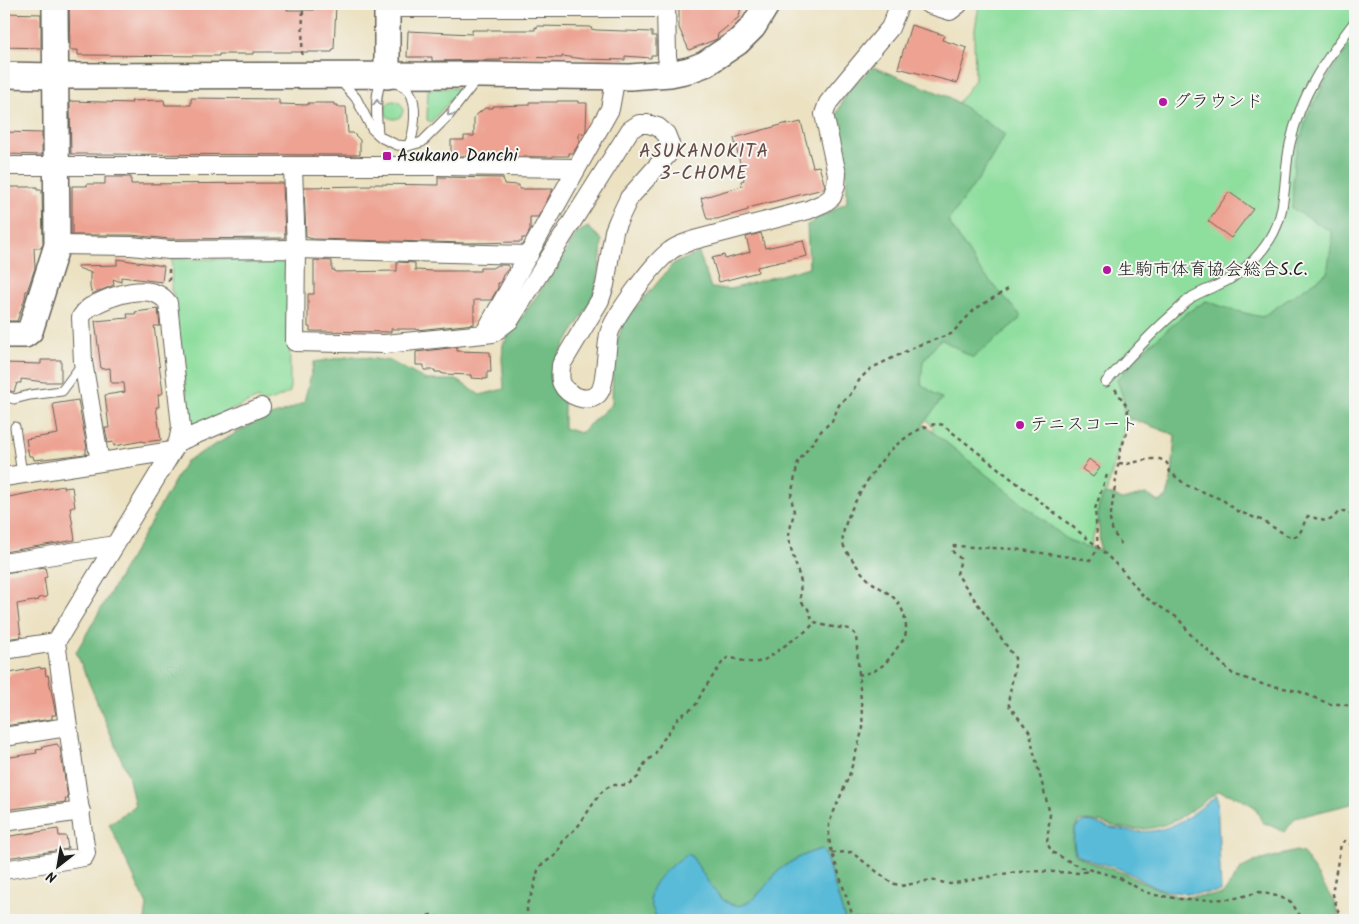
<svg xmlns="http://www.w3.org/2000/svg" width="1359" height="924" font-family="Kalam,'Klee One',sans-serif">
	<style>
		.green { fill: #8ede9e; stroke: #557d5d }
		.forest { fill: #72bd85; stroke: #476c50 }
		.water { fill: #5abbd8; stroke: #3b6c7a }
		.building { fill: #eda292 }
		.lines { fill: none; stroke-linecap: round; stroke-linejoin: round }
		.lane-casing { stroke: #656156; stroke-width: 11 }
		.street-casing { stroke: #656156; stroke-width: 20 }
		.secondary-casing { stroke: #656156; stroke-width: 28 }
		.path { stroke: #656156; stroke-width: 2.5; stroke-dasharray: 4 4; stroke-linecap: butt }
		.lane { stroke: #fff; stroke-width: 9 }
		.street { stroke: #fff; stroke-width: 18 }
		.secondary { stroke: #fff; stroke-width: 25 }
		.oneway { stroke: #999 }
		.poi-dot { fill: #b5179e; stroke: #f6f6f2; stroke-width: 2 }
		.labels { text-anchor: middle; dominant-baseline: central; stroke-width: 4; stroke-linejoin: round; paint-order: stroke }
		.poi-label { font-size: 18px; fill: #1c1c1c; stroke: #f6f6f2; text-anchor: start }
		.neighbourhood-label { font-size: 19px; letter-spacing: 1px; fill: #654b45; stroke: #f6f6f2 }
	</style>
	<rect width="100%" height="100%" fill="#f6f6f2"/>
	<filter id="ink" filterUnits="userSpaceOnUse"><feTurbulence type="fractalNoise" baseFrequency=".02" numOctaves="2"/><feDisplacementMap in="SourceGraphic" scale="10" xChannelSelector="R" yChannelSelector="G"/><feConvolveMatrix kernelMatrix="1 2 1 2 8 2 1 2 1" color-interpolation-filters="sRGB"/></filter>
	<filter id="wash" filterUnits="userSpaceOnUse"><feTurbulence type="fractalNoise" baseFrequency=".0096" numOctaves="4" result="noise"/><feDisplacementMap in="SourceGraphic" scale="20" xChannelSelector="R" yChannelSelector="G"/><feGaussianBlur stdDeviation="1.12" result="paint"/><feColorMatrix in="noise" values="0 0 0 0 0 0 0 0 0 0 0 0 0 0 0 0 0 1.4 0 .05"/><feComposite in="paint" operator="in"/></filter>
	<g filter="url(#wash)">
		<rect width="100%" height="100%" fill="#ece2c2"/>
		<g class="green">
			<polygon points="980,4 1355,4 1355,304 1159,376 1124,431 1079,586 867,521 934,429 901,386 945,120 975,80 974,35 979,5"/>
			<polygon points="457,88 459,90 456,94 431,122 427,120 428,89"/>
			<circle cx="394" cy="110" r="9"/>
			<polygon points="172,259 281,259 289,267 290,392 273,400 261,403 258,398 197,426 187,421 186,392 173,292 171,291"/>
		</g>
		<path class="forest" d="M1355,40V803L1295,818L1285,832L1262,822L1255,807L1237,797L1219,791C1186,814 1164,835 1121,828C1107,825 1093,818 1079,821C1072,831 1072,842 1075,854L1089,862L1124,873L1148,885L1179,897L1222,895L1242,868L1254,862L1296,851L1303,853L1334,902L1341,920H845L825,854L822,849C809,852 793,860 783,867C769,877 751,916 728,903C713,894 702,871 692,857L688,854L652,907L658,920H145L147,905L109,824L135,806L128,775L76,652L186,461L263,418L281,413L304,402L314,362L353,356L390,361L426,380H457L480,395L504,389L502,359L503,344L547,281L577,233L588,227L602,240C601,258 599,284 591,300C579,325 562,346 551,371L564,401V428L580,433L612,404L613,354L625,317L642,301L673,264L699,253L711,288L731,289L809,267L807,225L847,202L846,163L833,122L848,90L873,67L949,97L1005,135L982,174L948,221L980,270L1022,317L973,358L941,339L923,361L921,384L942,399L923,424L1068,540L1100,551L1098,509L1104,494L1113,495L1122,500L1146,494L1159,502L1167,497L1172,475L1175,435L1124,416V400L1117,380L1146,348L1188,312L1206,301L1232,310L1262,317L1327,273L1332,242V232L1292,208L1294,161L1308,114L1339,58Z"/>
		<g class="water">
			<path d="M1217,795L1221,892C1194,894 1180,896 1153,886C1142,882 1133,874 1122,870C1107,864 1089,863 1076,853C1073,844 1071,825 1083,822C1092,819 1104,827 1112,828C1161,839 1181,824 1217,795Z"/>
			<path d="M822,849L825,854L845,920H658C655,913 650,906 650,898C649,881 675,862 688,854L692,857C702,871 713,894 728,903C751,916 769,877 783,867C793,860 809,852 822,849Z"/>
		</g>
		<g id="blocks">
			<g class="building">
				<polygon points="69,4 287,4 287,10 314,10 314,4 336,4 334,49 333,49 332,52 253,52 253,54 219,54 219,56 78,55 78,50 70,50"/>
				<polygon points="679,4 740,4 741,6 739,17 718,34 717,39 689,50 679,28"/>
				<polygon points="4,13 41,14 41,48 4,47"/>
				<polygon points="911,25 944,35 942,40 967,48 957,83 898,68"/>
				<polygon points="537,26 591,27 591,29 596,30 652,32 652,36 656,36 656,55 651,55 651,58 625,56 625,60 584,59 562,56 562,58 513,57 513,58 501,58 501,60 432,61 432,57 407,57 408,31 472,34 472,30 535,30 535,27 537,28"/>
				<polygon points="191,98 279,99 279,104 308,105 308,103 334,103 334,105 338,105 338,107 346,107 348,133 353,133 360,140 360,155 71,154 70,101 132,103 131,101 164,100 165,105 191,105"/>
				<polygon points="557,101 578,101 578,103 587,103 586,130 584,134 579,133 579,143 573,153 569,153 569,156 553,156 553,157 451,156 451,140 464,140 464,136 474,136 474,117 485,108 493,108 493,106 529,105 529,102 557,102"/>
				<polygon points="801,122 813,167 819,166 825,186 823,189 748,208 748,210 717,219 707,219 701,198 742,186 741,181 744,180 734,138 788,123 788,125"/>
				<polygon points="4,132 42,133 42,155 4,154"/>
				<polygon points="105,177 131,177 131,184 283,183 285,238 170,239 131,235 72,235 72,186 87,186 87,184 105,184"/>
				<polygon points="438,177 503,178 504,184 519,185 519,189 553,189 538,217 530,217 530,230 526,238 522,238 522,242 467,243 313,239 306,237 304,187 371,186 371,184 438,185"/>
				<polygon points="7,187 37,187 37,190 42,190 43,243 41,248 34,248 35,268 27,291 26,291 25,298 17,321 4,321 4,190 7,190"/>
				<polygon points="1229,192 1253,209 1231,238 1208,221"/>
				<polygon points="761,233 765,248 803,240 807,256 757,267 758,272 719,282 712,258 724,255 725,259 750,252 746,237"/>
				<polygon points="117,259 164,266 162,282 121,277 121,282 113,279 114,285 92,294 90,288 90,273 92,273 78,268 78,266 117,265"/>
				<polygon points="314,260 332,261 332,270 335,270 335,272 397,271 397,262 415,263 415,270 434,271 480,271 480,268 492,268 498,265 507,265 509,268 503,275 500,283 498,283 498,288 491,300 474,300 474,324 417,330 417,329 391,329 391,332 310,331 310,327 308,327 308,294 314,294"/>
				<polygon points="158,309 160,326 154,326 163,393 158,395 159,407 156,407 161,440 143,442 143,441 114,446 113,442 108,443 105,428 109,428 105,395 125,392 124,383 111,383 110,368 101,369 95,321 128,318 127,314 136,314 135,312"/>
				<polygon points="457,347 457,351 490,352 491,372 487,372 487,379 471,378 471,375 444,374 441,373 441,372 435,372 435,370 424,370 424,365 416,365 416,352"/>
				<polygon points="41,360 61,360 61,382 44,382 21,379 21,383 17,383 14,392 4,389 4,363 41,364"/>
				<polygon points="78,400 87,448 86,448 86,454 34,460 33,456 29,456 26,439 58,434 53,404"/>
				<polygon points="1089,459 1100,468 1093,477 1082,469"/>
				<polygon points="63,486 64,488 72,487 75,507 70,507 75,540 4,552 4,498"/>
				<polygon points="45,567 47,577 44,578 47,597 38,598 39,600 17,604 21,637 4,639 4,573"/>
				<polygon points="40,667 41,669 45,668 46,676 48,675 56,715 52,715 52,719 4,726 4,676 10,675 10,673"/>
				<polygon points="57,744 60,748 68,799 65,799 66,802 4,810 4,758 37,753 36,750 43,749 42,747"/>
				<polygon points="58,829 59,836 66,836 68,849 6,858 4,837"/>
			</g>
		</g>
	</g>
	<g filter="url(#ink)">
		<use href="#blocks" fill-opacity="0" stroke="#656156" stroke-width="1"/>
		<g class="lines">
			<g class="lane-casing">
				<g id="lane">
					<polyline points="339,79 356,98 372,129 382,138 397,145 408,146 422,142 449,115 477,79"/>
					<path d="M396,82C400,85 406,88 409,91C418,103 415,134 408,146"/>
					<path d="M378,134C377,120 373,89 384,79"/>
					<path d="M1106,382C1128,358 1148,336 1172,315C1179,309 1185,302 1192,297C1204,290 1218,286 1230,279C1246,269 1260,255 1270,239C1288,212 1283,174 1290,144C1301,93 1325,61 1355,21"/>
					<polyline points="4,395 14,399 30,395 62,391 83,363"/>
					<polyline points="15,427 22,474"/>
				</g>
			</g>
			<g class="street-casing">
				<g id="street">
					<polyline points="666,4 667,56 670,74"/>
					<polyline points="928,4 950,11 959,4"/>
					<polyline points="387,8 666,8"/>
					<polyline points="4,166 440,166 576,168"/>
					<polyline points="293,167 296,249 295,342 385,344 484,334 610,109 616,76"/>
					<polyline points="57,245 131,246 169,250 296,249 529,255"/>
					<path d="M484,334L493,333L510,320L630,130L639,124H648L658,127L666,134L670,144L668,154L629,198L618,221L614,231L605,285L600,300L561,365C561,372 559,378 562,384C568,396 587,404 598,394C606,387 606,348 609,334C614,316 654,262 670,251C677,245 686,243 694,240L808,210L824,203L832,197L836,185L837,174L824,114L828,103L836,93L890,28L900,4"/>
					<polyline points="178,442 261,407"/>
					<polyline points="4,477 172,451"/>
					<polyline points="4,563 115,545"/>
					<polyline points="4,650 56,642"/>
					<polyline points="4,737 67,727"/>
					<polyline points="4,822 81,811"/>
					<path d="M4,870L84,857L86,853L56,642L178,442L181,427L168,303C152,280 111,296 92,306C87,308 84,313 81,317L83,362L100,462"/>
				</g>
			</g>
			<g class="secondary-casing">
				<g id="secondary">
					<polyline points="387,4 387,76"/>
					<polyline points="4,75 55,76 480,75 630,77 670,74 689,70 705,64 738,42 753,27 767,4"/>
					<polyline points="4,335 25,335 30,331 57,245 55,4"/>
				</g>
			</g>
			<g class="path">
				<polyline points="302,55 303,4"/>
				<polyline points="1355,112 1355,114"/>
				<polyline points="169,281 169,267"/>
				<polyline points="1115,389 1128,408 1127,432 1120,452 1110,520 1113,532 1122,545"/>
				<path d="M1119,463L1127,464L1149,459H1160L1167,463L1170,472L1186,485L1223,500L1237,511L1261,520L1288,536H1297C1304,529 1303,522 1308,516C1322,519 1328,527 1338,512L1344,511L1355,515"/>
				<polyline points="1107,475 1095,509 1098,549 1090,560 1014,549 954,546 952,548 953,552 961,559 957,574 1015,658 1015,665 1008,703 1010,707 1029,731 1031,737 1033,749 1050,814 1047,843 1052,852 1080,867 1118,877 1143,891 1155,895 1187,900 1232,899 1260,892 1280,897 1291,902 1303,920"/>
				<path d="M858,675C879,672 885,665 897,648C899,645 902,642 904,639C909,629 904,608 896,600C889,592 877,587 869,580C862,574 857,566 852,559C848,554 844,549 843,543C839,521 875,465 891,450C902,439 928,420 943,425L1097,546L1123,571L1143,596L1178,618L1191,635L1233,674L1262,684L1298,691L1330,704H1343L1355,708"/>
				<polyline points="832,853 851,852 892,883 901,886 931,880 950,884 1009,873 1031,871 1078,873 1089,871"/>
				<polyline points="422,920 425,916 431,915 442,918 480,920"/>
				<path d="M527,920V904L533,891L538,870L540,866L557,854L563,841L579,825L599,795L605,789L612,785H627L638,777L645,763L655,754L661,743L679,717L693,708L697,703L702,692L724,660L729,657C761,667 761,663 787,644C797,637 807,632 815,622"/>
				<polyline points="854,920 832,853 829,839 829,823 849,776 863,728 856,635 850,629 826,626 815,622 812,619 808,609 802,603 800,594 801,582 790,545 789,534 794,512 791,496 798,462 822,430 832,421 839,405 850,395 860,379 870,369 919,345 951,334 975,309 1008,289"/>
				<polyline points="1341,920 1333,895 1333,888 1341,844 1345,841 1355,847"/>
			</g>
			<use href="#lane" class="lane"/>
			<use href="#street" class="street"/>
			<use href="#secondary" class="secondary"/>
		</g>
		<defs><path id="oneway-chevron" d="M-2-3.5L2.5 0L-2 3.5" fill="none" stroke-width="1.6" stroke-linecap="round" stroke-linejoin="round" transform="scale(1.25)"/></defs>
		<g class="oneway">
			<use href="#oneway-chevron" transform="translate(377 103) rotate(-90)"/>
			<use href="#oneway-chevron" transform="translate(450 113) rotate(131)"/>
		</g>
	</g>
	<g class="poi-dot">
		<circle cx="1163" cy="102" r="5"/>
		<rect x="382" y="151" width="10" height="10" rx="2.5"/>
		<circle cx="1107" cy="270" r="5"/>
		<circle cx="1020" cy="425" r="5"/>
	</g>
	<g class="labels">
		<g class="poi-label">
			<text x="1173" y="102">グラウンド</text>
			<text x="397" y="156">Asukano Danchi</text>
			<text x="1117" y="270">生駒市体育協会総合S.C.</text>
			<text x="1030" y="425">テニスコート</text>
		</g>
		<g class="neighbourhood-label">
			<text x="704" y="152">ASUKANOKITA<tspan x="704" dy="22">3-CHOME</tspan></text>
		</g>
	</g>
	<rect width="1359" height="924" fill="none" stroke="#f6f6f2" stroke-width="20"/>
	<g transform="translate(58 866) rotate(211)" stroke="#f6f6f2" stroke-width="4" paint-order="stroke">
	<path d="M0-4L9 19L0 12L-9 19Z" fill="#1c1c1c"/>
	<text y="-8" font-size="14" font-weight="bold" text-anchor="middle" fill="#1c1c1c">N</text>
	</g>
</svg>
